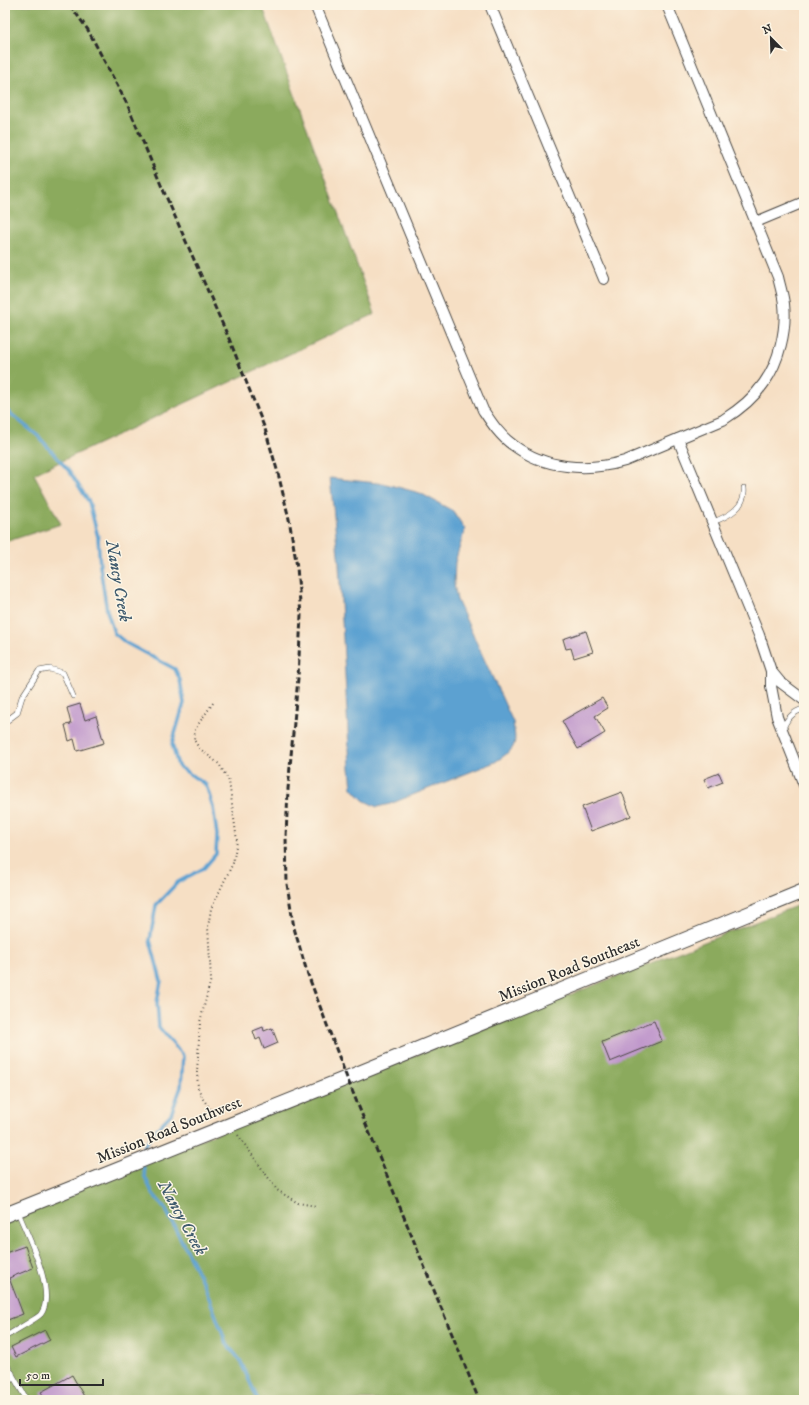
<svg xmlns="http://www.w3.org/2000/svg" width="809" height="1405" font-family="'IM FELL DW Pica',serif">
	<style>
		.forest { fill: #8baa5d; stroke: #5b6a44 }
		.water { fill: #5ba1d1; stroke: #43667e }
		.lines { fill: none; stroke-linecap: round; stroke-linejoin: round }
		.stream { stroke: #5ba1d1; stroke-width: 3.5 }
		.building { fill: #c098cc }
		.service-casing { stroke: #494642; stroke-width: 6 }
		.minor-casing { stroke: #494642; stroke-width: 12 }
		.secondary-casing { stroke: #494642; stroke-width: 16 }
		.path { stroke: #494642; stroke-width: 2; stroke-dasharray: 1 3; stroke-linecap: butt }
		.service { stroke: #fff; stroke-width: 5 }
		.minor { stroke: #fff; stroke-width: 10 }
		.secondary { stroke: #fff; stroke-width: 14 }
		.rail { stroke: #2b2b2b; stroke-width: 3; stroke-dasharray: 6 3; stroke-linecap: butt }
		.labels { text-anchor: middle; dominant-baseline: central; stroke-width: 3; stroke-linejoin: round; paint-order: stroke }
		.street-label { font-size: 16px; fill: #2b2b2b; stroke: #fcf5e5 }
		.water-label { font-size: 17px; font-style: italic; fill: #3e5a6d; stroke: #fcf5e5 }
	</style>
	<rect width="100%" height="100%" fill="#fcf5e5"/>
	<filter id="ink" filterUnits="userSpaceOnUse"><feTurbulence type="fractalNoise" baseFrequency=".025" numOctaves="2"/><feDisplacementMap in="SourceGraphic" scale="8" xChannelSelector="R" yChannelSelector="G"/><feConvolveMatrix kernelMatrix="1 2 1 2 8 2 1 2 1" color-interpolation-filters="sRGB"/></filter>
	<filter id="wash" filterUnits="userSpaceOnUse"><feTurbulence type="fractalNoise" baseFrequency=".012" numOctaves="4" result="noise"/><feDisplacementMap in="SourceGraphic" scale="16" xChannelSelector="R" yChannelSelector="G"/><feGaussianBlur stdDeviation="0.9" result="paint"/><feColorMatrix in="noise" values="0 0 0 0 0 0 0 0 0 0 0 0 0 0 0 0 0 1.4 0 .05"/><feComposite in="paint" operator="in"/></filter>
	<g filter="url(#wash)">
		<rect width="100%" height="100%" fill="#f6dfc4"/>
		<g class="forest">
			<polygon points="5,5 262,5 375,314 34,474 61,524 5,542"/>
			<polygon points="804,903 804,1400 5,1400 5,1216"/>
		</g>
		<path class="water" d="M330,478L386,484L420,493L453,511L465,529L455,562L454,584L457,600L513,722C517,747 516,748 495,762L390,804L377,807L363,800L352,788L350,768L339,564Z"/>
		<g class="lines">
			<g class="stream">
				<polyline points="5,409 38,436 70,472 89,502 98,537 100,567 107,611 114,633 126,643 175,669 180,680 184,703 172,744 178,766 206,785 213,807 217,835 216,854 204,868 178,882 156,905 150,940 161,981 157,1002 159,1027 183,1056 181,1087 171,1114 154,1132 141,1151 142,1156"/>
				<polyline points="143,1164 145,1177 153,1194 165,1208 205,1287 226,1343 240,1360 258,1400"/>
			</g>
		</g>
		<g id="blocks">
			<g class="building">
				<polygon points="586,631 593,652 574,658 571,648 566,649 563,639"/>
				<polygon points="602,698 608,708 595,716 605,733 578,749 562,721"/>
				<polygon points="80,704 85,720 96,716 104,743 77,751 74,739 69,741 65,725 71,724 67,708"/>
				<polygon points="719,773 723,782 708,788 704,779"/>
				<polygon points="622,792 631,816 591,831 582,807"/>
				<polygon points="654,1021 662,1041 610,1062 602,1042"/>
				<polygon points="263,1027 264,1031 272,1028 278,1043 264,1049 260,1038 256,1040 253,1031"/>
				<polygon points="25,1246 33,1268 9,1278 23,1314 5,1321 5,1253"/>
				<polygon points="45,1330 50,1340 16,1357 11,1347"/>
				<polygon points="72,1375 86,1400 46,1400 41,1392"/>
			</g>
		</g>
	</g>
	<g filter="url(#ink)">
		<use href="#blocks" fill-opacity="0" stroke="#494642" stroke-width="1"/>
		<g class="lines">
			<g class="service-casing">
				<g id="service">
					<path d="M713,522C729,516 746,507 744,488"/>
					<polyline points="5,722 17,713 22,697 39,671 50,669 63,673 73,696"/>
					<path d="M783,729C786,719 794,711 804,709"/>
					<path d="M5,1337C12,1332 38,1318 41,1314C57,1292 27,1235 18,1212"/>
					<polyline points="5,1362 27,1400"/>
					<polyline points="5,1378 12,1373"/>
				</g>
			</g>
			<g class="minor-casing">
				<g id="minor">
					<path d="M315,5L483,410C491,422 500,436 513,445C545,469 587,472 625,461L723,420C739,410 753,399 764,383C779,362 787,330 784,304C783,295 780,286 778,277L667,5"/>
					<polyline points="490,5 604,279"/>
					<polyline points="756,222 804,202"/>
					<polyline points="678,439 759,635 771,671 771,686 777,717 804,785"/>
					<polyline points="771,671 780,682 804,700"/>
				</g>
			</g>
			<g class="secondary-casing">
				<polyline id="secondary" points="5,1215 347,1078 804,891"/>
			</g>
			<g class="path">
				<polyline points="213,703 195,729 194,740 199,748 219,764 229,781 237,841 233,863 211,909 208,927 211,979 200,1022 197,1072 198,1088 203,1099 217,1118"/>
				<polyline points="238,1135 277,1190 298,1203 316,1206"/>
			</g>
			<use href="#service" class="service"/>
			<use href="#minor" class="minor"/>
			<use href="#secondary" class="secondary"/>
			<polyline class="rail" points="70,5 88,30 128,106 161,185 230,341 265,429 278,473 289,519 297,567 301,615 298,678 288,789 286,837 287,884 294,928 307,972 347,1078 479,1400"/>
		</g>
	</g>
	<g class="labels">
		<g class="street-label">
			<text transform="translate(569 969) rotate(-22)">Mission Road Southeast</text>
			<text transform="translate(169 1130) rotate(-22)">Mission Road Southwest</text>
		</g>
		<g class="water-label">
			<text transform="translate(118 581) rotate(80)">Nancy Creek</text>
			<text transform="translate(182 1218) rotate(61)">Nancy Creek</text>
		</g>
	</g>
	<rect width="809" height="1405" fill="none" stroke="#fcf5e5" stroke-width="20"/>
	<g transform="translate(771 38) rotate(337)" stroke="#fcf5e5" stroke-width="3" paint-order="stroke">
	<path d="M0-3L7 15L0 10L-7 15Z" fill="#2b2b2b"/>
	<text y="-6" font-size="11" font-weight="bold" text-anchor="middle" fill="#2b2b2b">N</text>
	</g>
	<path d="M20 1379v6h83v-6" fill="none" stroke="#2b2b2b" stroke-width="2"/>
	<text x="26" y="1379" font-size="12" fill="#2b2b2b" stroke="#fcf5e5" stroke-width="3" paint-order="stroke">50 m</text>
</svg>
